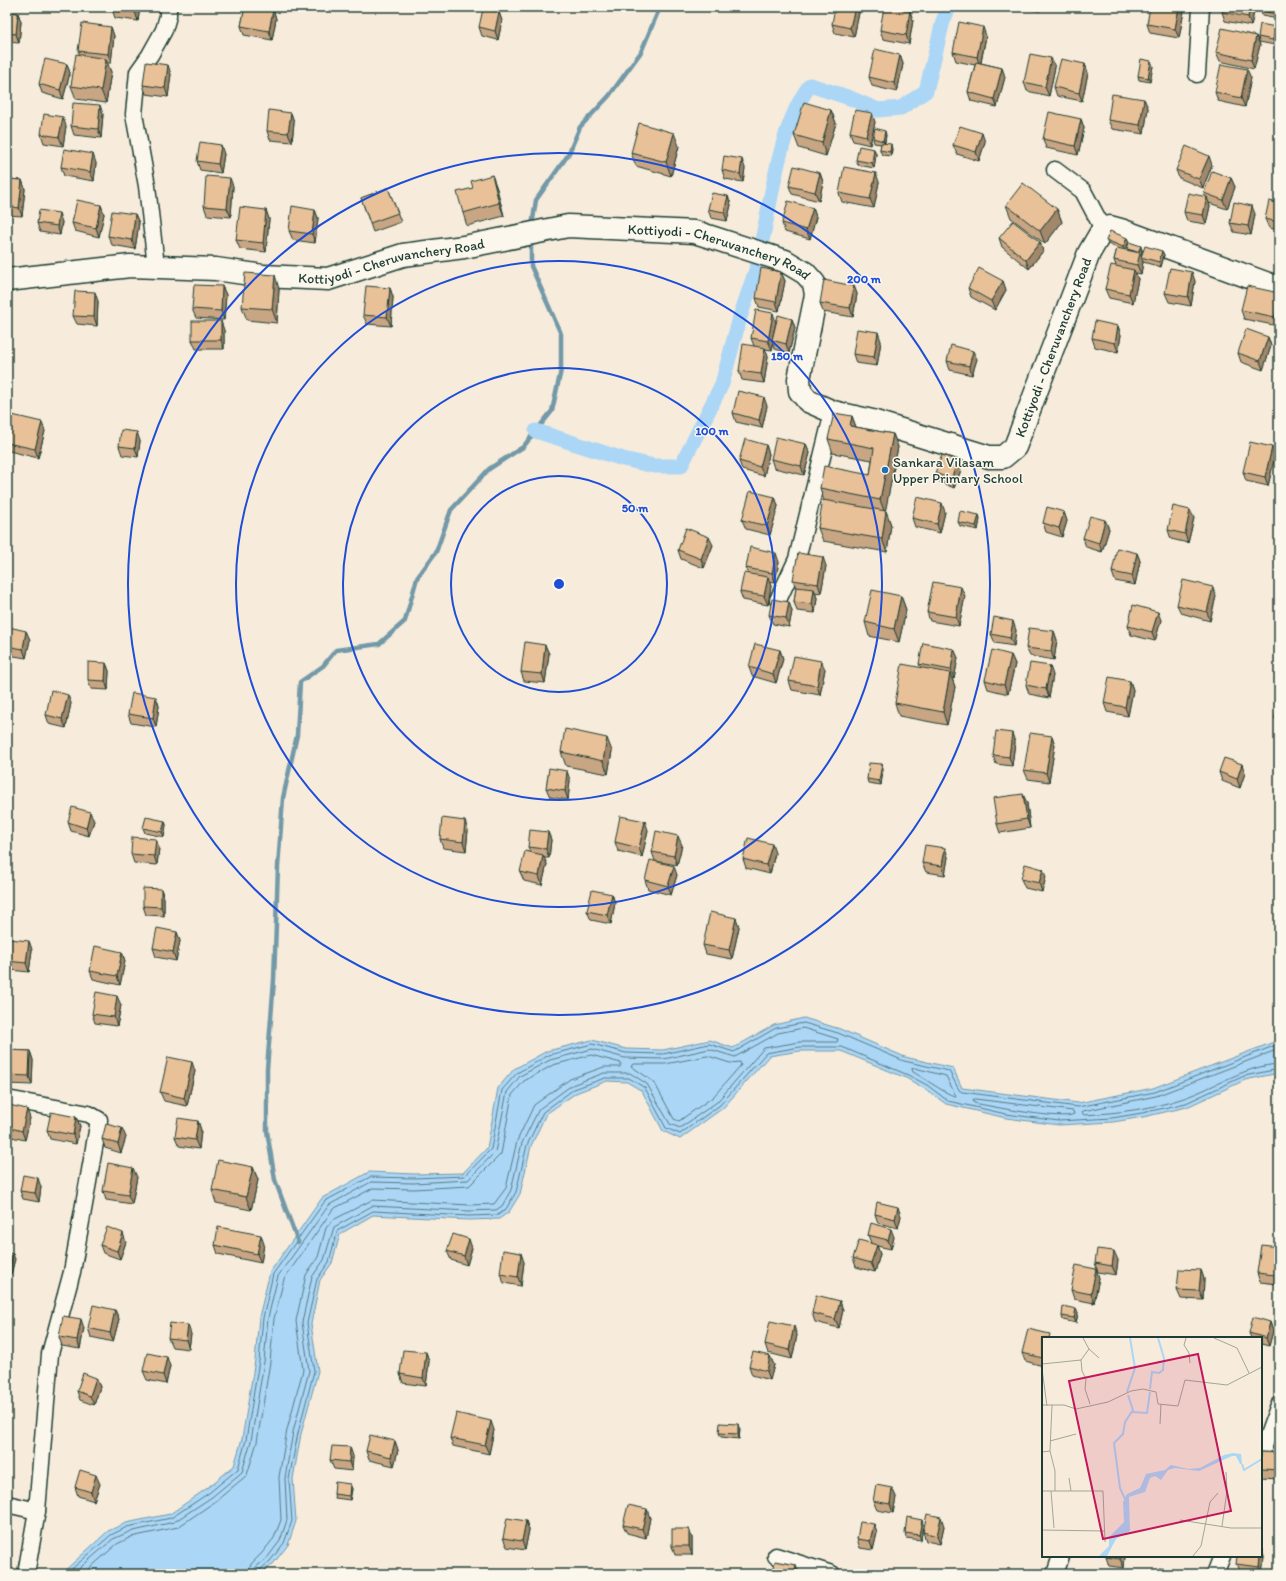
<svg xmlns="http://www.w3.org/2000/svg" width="1286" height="1581" font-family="Itim,sans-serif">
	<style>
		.water { fill: #abd6f6; stroke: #7399a8 }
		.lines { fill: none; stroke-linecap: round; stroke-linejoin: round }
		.shore { stroke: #577a82; stroke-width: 1 }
		.stream { stroke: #7399a8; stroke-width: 4.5 }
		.canal { stroke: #abd6f6; stroke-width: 15 }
		.minor-casing { stroke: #1f3d34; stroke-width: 19 }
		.secondary-casing { stroke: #1f3d34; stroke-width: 25 }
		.minor { stroke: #fbf7ec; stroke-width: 16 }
		.secondary { stroke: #fbf7ec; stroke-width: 22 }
		.wall { fill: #c8a683; stroke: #1f3d34 }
		.shaded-wall { fill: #a2876a; stroke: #1f3d34 }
		.building { fill: #e8c198; stroke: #1f3d34 }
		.ring { fill: none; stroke: #1d4ed8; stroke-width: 2 }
		.poi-dot { fill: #1f6fb2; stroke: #fbf7ec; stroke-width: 1.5 }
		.labels { text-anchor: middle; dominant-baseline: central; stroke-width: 3; stroke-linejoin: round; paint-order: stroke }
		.street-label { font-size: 14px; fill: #1f3d34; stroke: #fbf7ec }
		.poi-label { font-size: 14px; fill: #1f3d34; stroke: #fbf7ec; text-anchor: start }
		.inset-river { fill: none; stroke: #abd6f6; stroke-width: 2 }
		.inset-road { fill: none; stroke: #a1a698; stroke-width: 1 }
		.view { fill: #c2185b; fill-opacity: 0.15; stroke: #c2185b; stroke-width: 2 }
		.inset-edge { fill: none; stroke: #1f3d34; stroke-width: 2 }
		.centre { fill: #1d4ed8; stroke: #fbf7ec; stroke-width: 2 }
		.ring-label { font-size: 12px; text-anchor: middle; font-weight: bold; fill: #1d4ed8; stroke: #fbf7ec; stroke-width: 3; stroke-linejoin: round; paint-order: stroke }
	</style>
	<rect width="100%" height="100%" fill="#f7ecdb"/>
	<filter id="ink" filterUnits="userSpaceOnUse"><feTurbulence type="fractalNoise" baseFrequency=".025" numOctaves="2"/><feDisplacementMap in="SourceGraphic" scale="8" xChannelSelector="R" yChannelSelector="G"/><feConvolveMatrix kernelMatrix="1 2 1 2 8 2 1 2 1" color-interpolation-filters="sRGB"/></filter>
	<g filter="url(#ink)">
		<polygon class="water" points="804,1018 840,1029 905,1057 953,1068 962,1088 1078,1103 1153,1088 1279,1040 1279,1073 1245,1080 1187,1107 1143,1117 1113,1122 1059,1125 1006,1118 946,1104 925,1089 906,1078 841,1051 800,1051 769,1056 723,1108 680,1139 663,1131 642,1091 627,1082 607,1081 576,1093 546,1114 531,1146 520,1194 509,1212 499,1219 469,1220 373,1215 340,1234 332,1263 320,1280 311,1324 318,1371 301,1434 293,1479 296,1521 288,1545 273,1564 261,1574 61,1574 108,1531 126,1523 170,1514 206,1489 234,1466 242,1439 255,1360 259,1317 270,1272 322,1198 369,1172 414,1174 463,1173 487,1148 498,1088 514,1069 547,1051 592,1040 626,1049 663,1050 710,1040 733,1048 774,1025"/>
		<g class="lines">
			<g class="shore">
				<path d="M1279,1049L1156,1096L1083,1111L1082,1113L1084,1115C1117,1113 1152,1109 1184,1098C1216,1087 1244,1066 1279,1064"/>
				<polygon points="708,1056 730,1063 740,1062 741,1065 713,1097 679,1121 674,1119 654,1082 631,1066 633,1064 665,1064"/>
				<path d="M915,1068L946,1076L956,1096C950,1097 921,1076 913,1072L912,1069Z"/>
				<path d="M975,1099L1073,1111L1074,1114C1064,1121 989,1106 974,1103L973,1100Z"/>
				<polyline points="66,1574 111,1535 127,1527 171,1518 209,1493 238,1469 246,1440 259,1361 263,1318 273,1274 325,1201 370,1177 414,1178 465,1176 491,1149 502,1090 517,1073 549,1055 592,1044 626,1053 663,1054 709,1044 734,1052 776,1028 804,1023 838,1033 904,1061 949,1071 959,1090 962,1092 1078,1107 1155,1092 1279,1044"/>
				<polyline points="73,1574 113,1539 129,1532 174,1522 212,1497 242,1472 251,1441 264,1362 268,1318 278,1276 329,1205 371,1182 414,1183 468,1180 495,1152 507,1092 520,1076 550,1060 592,1049 625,1058 664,1059 709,1049 735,1057 778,1033 803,1028 838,1039 837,1042 800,1042 764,1048 717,1102 680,1128 670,1124 647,1084 630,1073 604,1073 572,1085 539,1109 522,1143 511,1190 502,1206 496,1210 469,1211 372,1206 334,1227 324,1260 312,1277 302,1322 309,1371 293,1432 285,1478 287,1520 280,1541 267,1558 256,1567 254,1574"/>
				<polyline points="83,1574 117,1544 131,1537 178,1527 216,1501 247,1475 257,1442 270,1362 274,1319 284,1279 333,1209 373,1188 414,1189 469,1186 501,1154 512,1095 524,1081 553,1065 591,1055 621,1063 620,1067 604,1067 570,1079 534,1105 517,1141 506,1188 494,1204 470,1205 372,1200 333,1220 326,1228 318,1257 306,1275 296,1321 303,1370 287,1430 279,1477 281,1520 274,1538 262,1553 251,1564 248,1574"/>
				<polyline points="259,1574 260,1570 270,1561 284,1543 292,1521 289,1479 298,1433 314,1371 307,1323 317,1279 329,1262 337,1231 373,1211 469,1216 498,1215 506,1209 516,1192 527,1145 543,1112 574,1089 605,1078 629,1078 645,1088 666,1128 680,1134 720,1105 766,1053 800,1047 842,1047 908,1075 927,1085 948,1101 1006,1114 1059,1121 1112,1118 1142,1113 1186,1103 1244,1076 1279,1069"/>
			</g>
			<g class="stream">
				<polyline points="532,226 536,200 568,155 580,127 609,96 641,52 660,7"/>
				<polyline points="298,1242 275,1180 267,1131 267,1069 274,980 278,867 283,798 297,735 300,682 323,666 336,650 379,644 405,621 417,578 436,552 451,510 489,469 523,447 552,411 561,370 561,334 531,266 531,240"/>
			</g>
			<g class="canal">
				<path d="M761,245C773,193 779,128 810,85L850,98L878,110L901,108L926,91L943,21L949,7"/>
				<polyline points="536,431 623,459 654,466 681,466 722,384 740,317 757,267"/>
			</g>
			<g class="minor-casing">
				<g id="minor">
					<polyline points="1197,74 1201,7"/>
					<polyline points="1055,170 1083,191 1103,229"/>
					<polyline points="156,266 147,186 134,114 138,72 150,55 164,30 168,16 168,7"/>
					<polyline points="778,600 797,559 833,412"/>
					<polyline points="7,1099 89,1114 99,1120 72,1272 50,1354 37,1511 26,1574"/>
					<polyline points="1261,1454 1279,1405"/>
					<polyline points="7,1504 37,1511"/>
					<polyline points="776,1556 832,1574"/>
					<polyline points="1055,1574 1061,1556"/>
					<polyline points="1215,1574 1222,1556"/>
				</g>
			</g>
			<g class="secondary-casing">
				<g id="secondary">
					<path id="s1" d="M7,280L130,266L216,269L263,276L328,279L403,255L464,247L568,226L695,232L785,261L805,273L814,283L816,295L799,379L800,391L808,401L833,412L872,421L989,457H1003L1015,447L1089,253L1103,229L1110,227L1121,230L1279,288"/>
				</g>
			</g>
			<use href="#minor" class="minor"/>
			<use href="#secondary" class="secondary"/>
		</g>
		<g class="wall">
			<polygon points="112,7 140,7 138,21 115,18 112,9"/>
			<polygon points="245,7 275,7 274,12 276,19 272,40 244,35 241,26"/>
			<polygon points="576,7 591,7 590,10"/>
			<polygon points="1016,7 1040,7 1040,11"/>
			<polygon points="1255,7 1251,26 1225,21 1222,12"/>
			<polygon points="1279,7 1278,19 1262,16 1261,11"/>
			<polygon points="860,8 854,37 835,33 832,24"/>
			<polygon points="910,11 913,20 909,44 883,39 880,30"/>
			<polygon points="1184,11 1179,38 1150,33 1147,24"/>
			<polygon points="7,12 18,13 21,22 19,43 7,42"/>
			<polygon points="499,12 502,21 498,40 482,36 479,27"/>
			<polygon points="111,27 114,36 111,63 107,63 111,72 106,103 76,99 71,86 80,55 78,51"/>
			<polygon points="1277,31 1275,45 1259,42 1258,37"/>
			<polygon points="986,36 981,63 1002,68 1005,77 997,107 971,101 968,92 975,65 956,61 953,52"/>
			<polygon points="1256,36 1260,45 1254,69 1220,61 1216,52"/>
			<polygon points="900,55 903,64 897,92 872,86 869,77"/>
			<polygon points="67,64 70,73 63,99 42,93 39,84"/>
			<polygon points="1085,64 1088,73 1082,101 1057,96 1054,87"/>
			<polygon points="1153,66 1150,82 1139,80 1138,76"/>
			<polygon points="1055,67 1049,96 1027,91 1024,82"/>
			<polygon points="171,74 168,97 146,94 143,85"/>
			<polygon points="1251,78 1245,107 1218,101 1215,92"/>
			<polygon points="1144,99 1148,108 1144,134 1112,129 1108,120"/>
			<polygon points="831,110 836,123 826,156 799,148 794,135"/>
			<polygon points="291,113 294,122 292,142 270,140 267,131"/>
			<polygon points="103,114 101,138 74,135 71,126"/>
			<polygon points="1081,119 1084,128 1078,155 1046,148 1043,139"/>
			<polygon points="875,122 870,145 853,141 850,132"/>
			<polygon points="66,126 63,146 44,143 41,134"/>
			<polygon points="886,135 885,143 892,149 891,156 882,155 880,150 881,144 874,143 873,138"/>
			<polygon points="985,142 979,161 957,154 953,145"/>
			<polygon points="679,146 671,176 636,166 631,153"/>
			<polygon points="874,149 876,154 874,168 858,165 856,160"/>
			<polygon points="224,154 221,173 200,170 197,161"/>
			<polygon points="96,163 94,181 64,176 61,167"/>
			<polygon points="1212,165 1203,188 1179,178 1176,170"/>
			<polygon points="745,168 743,182 725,179 722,170"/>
			<polygon points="820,173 823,182 819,201 792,194 789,186"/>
			<polygon points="492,175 497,189 504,216 467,226 463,213 473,188"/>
			<polygon points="1231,178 1235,187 1227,209 1209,203 1210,206 1206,224 1187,221 1184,212 1205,197 1204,193"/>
			<polygon points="7,179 22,180 25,189 22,216 7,215"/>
			<polygon points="879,182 874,208 842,202 839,193"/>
			<polygon points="233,186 231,217 207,215 204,206"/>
			<polygon points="388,188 401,222 373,232 361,198"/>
			<polygon points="728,196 731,205 727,221 711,218 708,209"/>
			<polygon points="1279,203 1279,230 1269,228 1265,219"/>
			<polygon points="101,205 104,214 99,237 75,231 72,223"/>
			<polygon points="1006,205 1057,209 1062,222 1045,244 1011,218"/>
			<polygon points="813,208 816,217 810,239 785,232 782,223"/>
			<polygon points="266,210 269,219 266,252 240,249 236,240"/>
			<polygon points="315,210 318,218 315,243 293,240 289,231"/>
			<polygon points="135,214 139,223 135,249 112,245 108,236"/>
			<polygon points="1255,214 1251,235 1234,232 1230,223"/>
			<polygon points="62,222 60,235 40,232 37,223"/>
			<polygon points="999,238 1040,242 1043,251 1029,269 1002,247"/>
			<polygon points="1127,238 1129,242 1125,250 1142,251 1141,255 1141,257 1162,251 1164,255 1161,267 1143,262 1141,274 1136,273 1138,279 1133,303 1109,298 1105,289 1116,266 1114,260 1117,248 1108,244 1106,240"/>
			<polygon points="781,272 785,281 779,311 759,307 756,298"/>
			<polygon points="1003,281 1006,290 995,310 971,297 968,288"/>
			<polygon points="1195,281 1191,306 1169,302 1165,293"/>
			<polygon points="222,286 226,295 224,320 196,318 192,309"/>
			<polygon points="854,286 857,294 853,317 823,312 820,303"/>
			<polygon points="390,288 393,297 391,326 367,324 363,315"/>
			<polygon points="279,289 277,323 247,320 242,307"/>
			<polygon points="1279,293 1279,324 1278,326 1244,319 1241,310"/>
			<polygon points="98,301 97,326 77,324 73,316"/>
			<polygon points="792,319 795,328 789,353 775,349 773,343 772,350 765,349 768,357 764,383 742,380 739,371 754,346 751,338 776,322"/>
			<polygon points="1118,326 1121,335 1118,352 1095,347 1092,338"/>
			<polygon points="224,330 224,349 196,349 192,340"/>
			<polygon points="1268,337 1271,346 1263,370 1241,362 1238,353"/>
			<polygon points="881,341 877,366 856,363 853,354"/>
			<polygon points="977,359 972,375 950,370 947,361"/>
			<polygon points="767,406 762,428 736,422 733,413"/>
			<polygon points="7,407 11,416 10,426 45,431 38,458 9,451 7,445 7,439 8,433 7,432"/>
			<polygon points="852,416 856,427 893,434 898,447 885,511 886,511 891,525 887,552 823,541 818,528 824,501 820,488 870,475 872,460 833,453 828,439"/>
			<polygon points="140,441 138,457 122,455 119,446"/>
			<polygon points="806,444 810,453 804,475 774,468 771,459"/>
			<polygon points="766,445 769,454 764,476 742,470 739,461"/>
			<polygon points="1275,456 1268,486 1246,481 1243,472"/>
			<polygon points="961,470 954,488 938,481 935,473"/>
			<polygon points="775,497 778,506 770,535 746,529 742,520"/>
			<polygon points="945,512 940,533 915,527 912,518"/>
			<polygon points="1064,512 1067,521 1062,537 1046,532 1043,523"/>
			<polygon points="979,515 980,519 978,530 960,526 958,522"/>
			<polygon points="1194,518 1188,543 1171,539 1168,530"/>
			<polygon points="1105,520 1109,529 1102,552 1086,547 1083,538"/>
			<polygon points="713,545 704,568 681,559 678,550"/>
			<polygon points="1137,553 1140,561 1135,585 1115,581 1112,572"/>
			<polygon points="779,562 775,582 769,581 771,586 768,605 743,600 740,592 748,573 746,568"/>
			<polygon points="826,566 821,593 815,592 817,598 815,613 797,611 794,602 796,588 793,580"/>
			<polygon points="901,596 906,610 899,642 869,636 865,622"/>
			<polygon points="965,596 959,626 930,621 927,612"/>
			<polygon points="1216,596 1210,621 1181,613 1177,605"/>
			<polygon points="792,611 789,627 773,624 769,615"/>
			<polygon points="1161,620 1155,641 1131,635 1128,626"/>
			<polygon points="1016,630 1014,646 995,643 991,634"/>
			<polygon points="26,631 30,640 26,658 8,655 7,651 7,636"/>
			<polygon points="1054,631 1057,640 1054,660 1030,656 1026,648"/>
			<polygon points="545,645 549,654 545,683 524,681 521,672"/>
			<polygon points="954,649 958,658 954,679 952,678 955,687 947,725 899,716 895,703 921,668 919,664"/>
			<polygon points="780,650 783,659 776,683 752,676 749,667"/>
			<polygon points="1011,655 1015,664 1008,694 988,689 985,680"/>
			<polygon points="106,663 109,671 108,690 91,689 88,680"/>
			<polygon points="825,669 820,695 792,690 789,681"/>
			<polygon points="1053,675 1049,698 1029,694 1026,685"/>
			<polygon points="1130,681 1133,690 1128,716 1107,712 1104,703"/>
			<polygon points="156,697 159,706 156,727 131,723 128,714"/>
			<polygon points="1279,699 1279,727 1275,718"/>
			<polygon points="71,703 66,728 49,724 46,715"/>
			<polygon points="1052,736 1055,745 1049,782 1028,779 1024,770"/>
			<polygon points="1015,742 1012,766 996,764 993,755"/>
			<polygon points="612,751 608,774 566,766 561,752"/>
			<polygon points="883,769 881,785 868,783 867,779"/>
			<polygon points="1219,772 1245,773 1240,788 1222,781"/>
			<polygon points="570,780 568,800 550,797 546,788"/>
			<polygon points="1027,803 1030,828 1000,833 997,824"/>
			<polygon points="94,821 89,836 71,831 68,822"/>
			<polygon points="165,821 166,825 164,837 145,833 143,828"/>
			<polygon points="468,830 466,851 443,848 440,839"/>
			<polygon points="648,830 642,857 618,851 615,842"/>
			<polygon points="548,832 551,840 549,858 544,858 547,864 542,885 524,881 520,872 530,852 528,847"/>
			<polygon points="156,839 159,848 157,865 134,863 131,854"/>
			<polygon points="682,845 677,865 655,861 652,852"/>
			<polygon points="945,848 948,857 945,875 926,872 922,863"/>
			<polygon points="775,853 770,874 746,868 743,859"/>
			<polygon points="677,875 671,895 648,889 645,880"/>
			<polygon points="1046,877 1042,892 1025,888 1021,879"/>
			<polygon points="161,889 164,898 164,916 146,915 143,906"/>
			<polygon points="612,894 615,903 611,924 591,920 587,911"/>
			<polygon points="736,918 739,927 732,959 706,954 703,945"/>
			<polygon points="177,932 180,941 176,961 156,957 153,948"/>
			<polygon points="29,941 32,950 29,972 10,970 7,961"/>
			<polygon points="122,952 125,961 120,985 93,979 90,971"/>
			<polygon points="121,1005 117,1026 95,1023 92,1014"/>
			<polygon points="7,1050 30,1051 33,1060 32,1085 7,1084"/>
			<polygon points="195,1071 187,1106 164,1101 160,1092"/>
			<polygon points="76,1117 80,1126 76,1144 50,1139 47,1130"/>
			<polygon points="30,1118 25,1140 7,1136 7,1127"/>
			<polygon points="198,1121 201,1130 199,1149 179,1146 175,1137"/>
			<polygon points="126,1137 121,1153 105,1148 102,1139"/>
			<polygon points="253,1167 258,1180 251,1210 216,1203 212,1190"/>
			<polygon points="137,1177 132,1204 106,1200 103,1191"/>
			<polygon points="41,1187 39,1202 23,1199 20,1191"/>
			<polygon points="875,1214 901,1216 898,1228 878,1223"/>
			<polygon points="868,1235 894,1237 891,1249 877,1246 880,1254 875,1272 856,1267 853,1258 871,1243"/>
			<polygon points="126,1242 120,1259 103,1253 100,1245"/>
			<polygon points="264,1244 261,1263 218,1254 215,1245"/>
			<polygon points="1279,1247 1279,1279 1278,1284 1260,1282 1257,1273"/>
			<polygon points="472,1248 467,1265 451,1260 447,1251"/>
			<polygon points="7,1253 15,1259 11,1274 7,1273"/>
			<polygon points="1118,1260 1116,1275 1098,1272 1095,1263"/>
			<polygon points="524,1262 521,1286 504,1283 500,1274"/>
			<polygon points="1096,1269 1099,1278 1094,1303 1074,1299 1071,1290"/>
			<polygon points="1201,1270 1204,1279 1203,1300 1181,1299 1177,1290"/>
			<polygon points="115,1310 119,1319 113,1342 91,1337 88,1328"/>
			<polygon points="843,1310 839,1328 815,1322 812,1313"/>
			<polygon points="1078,1313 1076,1323 1063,1320 1062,1316"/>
			<polygon points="1270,1322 1273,1331 1269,1346 1261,1344 1261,1338 1251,1338 1249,1333"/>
			<polygon points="84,1328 80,1349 62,1346 59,1337"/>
			<polygon points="191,1334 189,1349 172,1347 168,1338"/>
			<polygon points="797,1335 792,1359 768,1353 765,1344"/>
			<polygon points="1043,1338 1043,1366 1025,1361 1022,1353"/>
			<polygon points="426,1352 429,1361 426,1386 403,1383 400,1374"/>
			<polygon points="770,1356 774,1365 770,1380 752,1375 749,1366"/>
			<polygon points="170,1366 166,1384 147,1380 143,1371"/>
			<polygon points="96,1378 100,1387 94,1405 80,1400 77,1391"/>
			<polygon points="740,1429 739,1439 721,1437 719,1433"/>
			<polygon points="494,1430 489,1454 453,1446 450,1438"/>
			<polygon points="395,1441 398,1450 394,1466 369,1460 366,1451"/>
			<polygon points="1261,1452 1279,1453 1279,1479 1261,1478"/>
			<polygon points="353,1456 352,1471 334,1469 330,1460"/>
			<polygon points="100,1484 94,1501 78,1496 75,1487"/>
			<polygon points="350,1484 352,1489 350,1500 335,1498 334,1494"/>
			<polygon points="892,1488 896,1497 893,1513 877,1510 873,1501"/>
			<polygon points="650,1518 646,1538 627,1533 623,1525"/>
			<polygon points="526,1521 529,1530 525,1550 507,1547 503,1538"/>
			<polygon points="923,1524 921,1540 906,1538 905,1533"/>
			<polygon points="944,1526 940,1544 926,1541 923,1532"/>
			<polygon points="689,1529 692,1538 692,1555 675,1555 672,1546"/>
			<polygon points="877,1533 873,1550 860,1548 857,1539"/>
			<polygon points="1261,1547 1264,1556 1262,1574 1250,1574 1240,1573 1236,1564"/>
			<polygon points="1125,1556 1124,1568 1109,1566 1106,1557"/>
		</g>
		<g class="shaded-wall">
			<polygon points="136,7 140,7 138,21 135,12"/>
			<polygon points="271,7 275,7 274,12 276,19 272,40 269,31 273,12"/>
			<polygon points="855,7 859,7 860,8 854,37 850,28"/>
			<polygon points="1179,7 1182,7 1184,11 1179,38 1175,29"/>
			<polygon points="1250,7 1255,7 1251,26 1248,17"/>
			<polygon points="1277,7 1279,7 1279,11 1278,19 1276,14"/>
			<polygon points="910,11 913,20 909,44 906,35"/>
			<polygon points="499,12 502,21 498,40 495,31"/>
			<polygon points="18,13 21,22 19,43 16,34"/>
			<polygon points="111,27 114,36 111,63 108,54"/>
			<polygon points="983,27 986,36 980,66 977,57"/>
			<polygon points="1276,27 1277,31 1275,45 1273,40"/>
			<polygon points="1256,36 1260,45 1254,69 1251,60"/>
			<polygon points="900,55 903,64 897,92 894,83"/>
			<polygon points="1051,58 1055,67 1049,96 1045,87"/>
			<polygon points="106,59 111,72 106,103 101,90"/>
			<polygon points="1151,61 1153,66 1150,82 1148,78"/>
			<polygon points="67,64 70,73 63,99 60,90"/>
			<polygon points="1085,64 1088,73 1082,101 1079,93"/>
			<polygon points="168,65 171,74 168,97 165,88"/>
			<polygon points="1002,68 1005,77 997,107 994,99"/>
			<polygon points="1247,69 1251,78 1245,107 1241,98"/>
			<polygon points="1144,99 1148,108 1144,134 1140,125"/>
			<polygon points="100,105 103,114 101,138 98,129"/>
			<polygon points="831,110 836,123 826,156 822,143"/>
			<polygon points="291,113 294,122 292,142 288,133"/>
			<polygon points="872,113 875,122 870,145 866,136"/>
			<polygon points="63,117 66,126 63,146 59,137"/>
			<polygon points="1081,119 1084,128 1078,155 1075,146"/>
			<polygon points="885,131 886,135 884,145 883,141"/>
			<polygon points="674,133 679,146 671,176 666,162"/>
			<polygon points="982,133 985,142 979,161 976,152"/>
			<polygon points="891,144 892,149 891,156 890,152"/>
			<polygon points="7,145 9,150 7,160"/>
			<polygon points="221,145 224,154 221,173 218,164"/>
			<polygon points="874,149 876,154 874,168 872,163"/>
			<polygon points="93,154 96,163 94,181 90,172"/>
			<polygon points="1209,156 1212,165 1203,188 1199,179"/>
			<polygon points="742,159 745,168 743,182 740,174"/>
			<polygon points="820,173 823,182 819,201 815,192"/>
			<polygon points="876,173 879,182 874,208 870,199"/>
			<polygon points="492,175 497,189 504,216 499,203"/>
			<polygon points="230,178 233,186 231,217 227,208"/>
			<polygon points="1231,178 1235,187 1227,209 1223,200"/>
			<polygon points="22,180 25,189 22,216 19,208"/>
			<polygon points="728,196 731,205 727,221 724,212"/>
			<polygon points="1207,197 1210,206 1206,224 1203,215"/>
			<polygon points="101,205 104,214 99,237 96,228"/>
			<polygon points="1252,206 1255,214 1251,235 1248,226"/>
			<polygon points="813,208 816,217 810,239 806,230"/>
			<polygon points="1057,209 1062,222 1045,244 1040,231"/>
			<polygon points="266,210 269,219 266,252 263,243"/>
			<polygon points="315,210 318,218 315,243 312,234"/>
			<polygon points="59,213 62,222 60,235 57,226"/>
			<polygon points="135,214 139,223 135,249 132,240"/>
			<polygon points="1127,238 1129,242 1124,251 1123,247"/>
			<polygon points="1040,242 1043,251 1029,269 1026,260"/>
			<polygon points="1141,246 1142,251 1141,255 1143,262 1141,274 1137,265 1138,254"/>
			<polygon points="7,251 8,255 7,262"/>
			<polygon points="1162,251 1164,255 1161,267 1159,262"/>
			<polygon points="1134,270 1138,279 1133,303 1129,294"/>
			<polygon points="781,272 785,281 779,311 776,302"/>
			<polygon points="1192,272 1195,281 1191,306 1188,297"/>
			<polygon points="275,275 279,289 277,323 272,309"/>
			<polygon points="1003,281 1006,290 995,310 991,301"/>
			<polygon points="222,286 226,295 224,320 221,311"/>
			<polygon points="854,286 857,294 853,317 850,308"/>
			<polygon points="390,288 393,297 391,326 387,317"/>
			<polygon points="95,292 98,301 97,326 94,317"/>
			<polygon points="1279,299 1279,324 1278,326 1275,317"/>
			<polygon points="773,313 776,322 772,340 773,343 772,350 768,341"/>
			<polygon points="792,319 795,328 789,353 786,344"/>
			<polygon points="221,321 224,330 224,349 221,340"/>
			<polygon points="1118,326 1121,335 1118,352 1115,343"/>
			<polygon points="878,332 881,341 877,366 874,357"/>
			<polygon points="1268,337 1271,346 1263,370 1260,361"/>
			<polygon points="765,348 768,357 764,383 761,374"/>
			<polygon points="973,351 977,359 972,375 969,366"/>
			<polygon points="764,397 767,406 762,428 759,420"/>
			<polygon points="8,407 11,416 9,433 7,427 7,415"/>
			<polygon points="852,416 857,430 850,426"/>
			<polygon points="42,422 45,431 38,458 35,449"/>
			<polygon points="137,432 140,441 138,457 135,448"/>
			<polygon points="893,434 898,447 885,513 880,500"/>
			<polygon points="806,444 810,453 804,475 801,466"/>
			<polygon points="766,445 769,454 764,476 760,467"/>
			<polygon points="1272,447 1275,456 1268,486 1265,477"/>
			<polygon points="958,461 961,470 954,488 951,479"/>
			<polygon points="775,497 778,506 770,535 767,526"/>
			<polygon points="942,503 945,512 940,533 937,524"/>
			<polygon points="1190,510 1194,518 1188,543 1185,534"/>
			<polygon points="886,511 891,525 887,552 882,539"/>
			<polygon points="1064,512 1067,521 1062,537 1059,528"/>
			<polygon points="979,515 980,519 978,530 976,526"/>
			<polygon points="1105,520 1109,529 1102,552 1099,543"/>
			<polygon points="709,537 713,545 704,568 701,559"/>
			<polygon points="776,553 779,562 775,582 772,573"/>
			<polygon points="1137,553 1140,561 1135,585 1132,576"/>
			<polygon points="823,557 826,566 821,593 818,584"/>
			<polygon points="768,577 771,586 768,605 764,596"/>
			<polygon points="961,587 965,596 959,626 956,617"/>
			<polygon points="1213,587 1216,596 1210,621 1207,612"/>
			<polygon points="814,589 817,598 815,613 812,604"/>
			<polygon points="901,596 906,610 899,642 894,629"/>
			<polygon points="789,602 792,611 789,627 786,618"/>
			<polygon points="1158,612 1161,620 1155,641 1152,632"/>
			<polygon points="1013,621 1016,630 1014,646 1010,638"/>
			<polygon points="26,631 30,640 26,658 23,649"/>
			<polygon points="1054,631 1057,640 1054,660 1051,651"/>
			<polygon points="545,645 549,654 545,683 542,674"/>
			<polygon points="954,649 958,658 954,679 951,670"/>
			<polygon points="780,650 783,659 776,683 773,674"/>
			<polygon points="1011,655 1015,664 1008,694 1004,685"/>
			<polygon points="821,661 825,669 820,695 817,686"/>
			<polygon points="106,663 109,671 108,690 105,681"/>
			<polygon points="1050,666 1053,675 1049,698 1046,689"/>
			<polygon points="950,673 955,687 947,725 943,712"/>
			<polygon points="1130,681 1133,690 1128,716 1125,707"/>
			<polygon points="68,695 71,703 66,728 62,719"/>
			<polygon points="156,697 159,706 156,727 153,718"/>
			<polygon points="1012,733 1015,742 1012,766 1009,757"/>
			<polygon points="1052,736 1055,745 1049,782 1046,773"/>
			<polygon points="607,738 612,751 608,774 603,761"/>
			<polygon points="882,764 883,769 881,785 879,781"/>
			<polygon points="1242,764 1245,773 1240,788 1237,779"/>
			<polygon points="567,771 570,780 568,800 565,791"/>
			<polygon points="1023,794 1027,803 1030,828 1027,819"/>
			<polygon points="90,812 94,821 89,836 86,828"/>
			<polygon points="165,821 166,825 164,837 162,832"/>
			<polygon points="465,821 468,830 466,851 463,842"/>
			<polygon points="645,821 648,830 642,857 639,848"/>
			<polygon points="548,832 551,840 549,858 546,849"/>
			<polygon points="678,836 682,845 677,865 674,856"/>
			<polygon points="156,839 159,848 157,865 154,856"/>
			<polygon points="772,844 775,853 770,874 766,865"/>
			<polygon points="945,848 948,857 945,875 942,866"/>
			<polygon points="543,855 547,864 542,885 539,876"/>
			<polygon points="674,866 677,875 671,895 668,886"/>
			<polygon points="1043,869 1046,877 1042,892 1039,883"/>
			<polygon points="161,889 164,898 164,916 161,907"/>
			<polygon points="612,894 615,903 611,924 607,915"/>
			<polygon points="736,918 739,927 732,959 729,950"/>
			<polygon points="177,932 180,941 176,961 173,952"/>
			<polygon points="29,941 32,950 29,972 26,963"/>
			<polygon points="122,952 125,961 120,985 117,976"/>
			<polygon points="117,996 121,1005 117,1026 114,1017"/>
			<polygon points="30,1051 33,1060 32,1085 29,1076"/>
			<polygon points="192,1062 195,1071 187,1106 184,1098"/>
			<polygon points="27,1109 30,1118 25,1140 22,1131"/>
			<polygon points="76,1117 80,1126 76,1144 73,1135"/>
			<polygon points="198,1121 201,1130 199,1149 195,1140"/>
			<polygon points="122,1128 126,1137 121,1153 118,1144"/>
			<polygon points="253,1167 258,1180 251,1210 246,1197"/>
			<polygon points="133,1168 137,1177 132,1204 128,1195"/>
			<polygon points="38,1178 41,1187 39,1202 35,1193"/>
			<polygon points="898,1207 901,1216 898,1228 895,1219"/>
			<polygon points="891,1229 894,1237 891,1249 888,1240"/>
			<polygon points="123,1233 126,1242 120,1259 117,1251"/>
			<polygon points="261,1235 264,1244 261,1263 257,1254"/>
			<polygon points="469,1239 472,1248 467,1265 464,1256"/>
			<polygon points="877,1245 880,1254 875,1272 871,1263"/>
			<polygon points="1279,1248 1279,1279 1278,1284 1275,1275"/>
			<polygon points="1114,1251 1118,1260 1116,1275 1112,1266"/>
			<polygon points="521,1253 524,1262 521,1286 518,1277"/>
			<polygon points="13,1254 15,1259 11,1274 9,1270"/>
			<polygon points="1096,1269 1099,1278 1094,1303 1091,1294"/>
			<polygon points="1201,1270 1204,1279 1203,1300 1199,1291"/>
			<polygon points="840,1301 843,1310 839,1328 835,1319"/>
			<polygon points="1076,1309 1078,1313 1076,1323 1074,1318"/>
			<polygon points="115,1310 119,1319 113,1342 110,1333"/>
			<polygon points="81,1319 84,1328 80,1349 77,1340"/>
			<polygon points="1270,1322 1273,1331 1269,1346 1266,1338"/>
			<polygon points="188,1325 191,1334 189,1349 186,1340"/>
			<polygon points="794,1326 797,1335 792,1359 789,1350"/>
			<polygon points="426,1352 429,1361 426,1386 423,1378"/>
			<polygon points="770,1356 774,1365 770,1380 767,1371"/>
			<polygon points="167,1357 170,1366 166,1384 163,1375"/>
			<polygon points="96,1378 100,1387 94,1405 90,1396"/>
			<polygon points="8,1394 11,1403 7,1417 7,1398"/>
			<polygon points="491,1421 494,1430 489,1454 485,1445"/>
			<polygon points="738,1424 740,1429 739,1439 738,1434"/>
			<polygon points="395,1441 398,1450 394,1466 391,1457"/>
			<polygon points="350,1447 353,1456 352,1471 349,1462"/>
			<polygon points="96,1475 100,1484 94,1501 91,1492"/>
			<polygon points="350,1484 352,1489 350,1500 349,1496"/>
			<polygon points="892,1488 896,1497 893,1513 890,1504"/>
			<polygon points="647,1509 650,1518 646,1538 642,1529"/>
			<polygon points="941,1517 944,1526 940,1544 937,1536"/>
			<polygon points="922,1520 923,1524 921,1540 919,1535"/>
			<polygon points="526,1521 529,1530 525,1550 522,1541"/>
			<polygon points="874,1524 877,1533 873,1550 870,1541"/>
			<polygon points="689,1529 692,1538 692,1555 689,1546"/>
			<polygon points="1261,1547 1264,1556 1262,1574 1259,1567 1260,1556 1261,1556"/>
			<polygon points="1121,1556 1125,1556 1124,1568 1120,1559"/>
			<polygon points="796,1565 799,1574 794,1574"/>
		</g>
		<g class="building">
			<polygon points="112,7 136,7 135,12 112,9"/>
			<polygon points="245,7 259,7 273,10 269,31 241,26"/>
			<polygon points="835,7 855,7 850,28 832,24"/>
			<polygon points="884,7 888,7 910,11 906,35 880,30"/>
			<polygon points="1150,7 1179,7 1175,29 1147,24"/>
			<polygon points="1223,7 1250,7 1248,17 1222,12"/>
			<polygon points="1261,7 1277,7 1276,14 1261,11"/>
			<polygon points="483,9 499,12 495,31 479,27"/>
			<polygon points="7,12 18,13 16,34 7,33"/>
			<polygon points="959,22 983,27 977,57 953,52"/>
			<polygon points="82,23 111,27 108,54 78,51"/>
			<polygon points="1260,24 1276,27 1273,40 1258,37"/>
			<polygon points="1222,28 1256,36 1251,60 1216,52"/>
			<polygon points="875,49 900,55 894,83 869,77"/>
			<polygon points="76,54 106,59 101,90 71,86"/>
			<polygon points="1030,54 1051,58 1045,87 1024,82"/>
			<polygon points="45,59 67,64 60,90 39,84"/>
			<polygon points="1061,59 1085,64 1079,93 1054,87"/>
			<polygon points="1141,59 1151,61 1148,78 1138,76"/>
			<polygon points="146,62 168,65 165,88 143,85"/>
			<polygon points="976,62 1002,68 994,99 968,92"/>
			<polygon points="1221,64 1247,69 1241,98 1215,92"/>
			<polygon points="1112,94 1144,99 1140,125 1108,120"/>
			<polygon points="804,102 831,110 822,143 794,135"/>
			<polygon points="73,103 100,105 98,129 71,126"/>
			<polygon points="269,110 291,113 288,133 267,131"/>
			<polygon points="855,110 872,113 866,136 850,132"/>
			<polygon points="1049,112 1081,119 1075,146 1043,139"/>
			<polygon points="44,114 63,117 59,137 41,134"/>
			<polygon points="639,123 674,133 666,162 631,153"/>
			<polygon points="960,126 982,133 976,152 953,145"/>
			<polygon points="875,128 885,131 883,141 873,138"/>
			<polygon points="200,142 221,145 218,164 197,161"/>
			<polygon points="881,143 891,144 890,152 880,150"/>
			<polygon points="859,146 874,149 872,163 856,160"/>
			<polygon points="1186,146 1209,156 1199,179 1176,170"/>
			<polygon points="64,149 93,154 90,172 61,167"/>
			<polygon points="724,156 742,159 740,174 722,170"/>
			<polygon points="794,166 820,173 815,192 789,186"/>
			<polygon points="844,167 876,173 870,199 839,193"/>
			<polygon points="1212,171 1231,178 1223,200 1204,193"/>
			<polygon points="492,175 499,203 463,213 457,192 473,188 471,181"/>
			<polygon points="206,176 230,178 227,208 204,206"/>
			<polygon points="7,179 22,180 19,208 7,206"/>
			<polygon points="1023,183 1057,209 1040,231 1006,205"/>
			<polygon points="388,188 398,213 370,223 361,198"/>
			<polygon points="712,193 728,196 724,212 708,209"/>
			<polygon points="1188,193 1207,197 1203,215 1184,212"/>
			<polygon points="77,200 101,205 96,228 72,223"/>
			<polygon points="788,201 813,208 806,230 782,223"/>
			<polygon points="1269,201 1279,203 1279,222 1265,219"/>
			<polygon points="1234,202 1252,206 1248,226 1230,223"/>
			<polygon points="292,206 315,210 312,234 289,231"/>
			<polygon points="240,207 266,210 263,243 236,240"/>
			<polygon points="39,210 59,213 57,226 37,223"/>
			<polygon points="112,211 135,214 132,240 108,236"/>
			<polygon points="1013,221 1040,242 1026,260 999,238"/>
			<polygon points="1110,231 1127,238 1123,247 1106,240"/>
			<polygon points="1129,242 1141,246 1138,252 1127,249"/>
			<polygon points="1145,246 1162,251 1159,262 1141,257"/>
			<polygon points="1117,248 1140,253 1137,265 1114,260"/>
			<polygon points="1111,265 1134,270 1129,294 1105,289"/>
			<polygon points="761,268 781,272 776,302 756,298"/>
			<polygon points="979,268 1003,281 991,301 968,288"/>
			<polygon points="1170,268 1192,272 1188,297 1165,293"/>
			<polygon points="245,273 275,275 272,309 242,307"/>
			<polygon points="824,280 854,286 850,308 820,303"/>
			<polygon points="194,285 222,286 221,311 192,309"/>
			<polygon points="366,286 390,288 387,317 363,315"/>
			<polygon points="1247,286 1279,293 1279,299 1275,317 1241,310"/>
			<polygon points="75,291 95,292 94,317 73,316"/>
			<polygon points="756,310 773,313 768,341 751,338"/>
			<polygon points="778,315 792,319 786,344 772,340"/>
			<rect x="192" y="321" width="29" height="19"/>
			<polygon points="1095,321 1118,326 1115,343 1092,338"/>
			<polygon points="857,329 878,332 874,357 853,354"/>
			<polygon points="1246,329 1268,337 1260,361 1238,353"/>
			<polygon points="743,344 765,348 761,374 739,371"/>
			<polygon points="951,345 973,351 969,366 947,361"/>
			<polygon points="738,391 764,397 759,420 733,413"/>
			<polygon points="834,413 852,416 850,426 893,434 880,500 820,488 824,466 870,475 874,448 828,439"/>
			<polygon points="12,415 42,422 35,449 7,443 7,439"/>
			<polygon points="121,430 137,432 135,448 119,446"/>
			<polygon points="776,437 806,444 801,466 771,459"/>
			<polygon points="745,439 766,445 760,467 739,461"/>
			<polygon points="1250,442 1272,447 1265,477 1243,472"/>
			<polygon points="942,455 958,461 951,479 935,473"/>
			<polygon points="750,491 775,497 767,526 742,520"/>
			<polygon points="917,497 942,503 937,524 912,518"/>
			<polygon points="823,500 886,511 882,539 818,528"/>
			<polygon points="1173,506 1190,510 1185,534 1168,530"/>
			<polygon points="1047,507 1064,512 1059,528 1043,523"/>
			<polygon points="960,511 979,515 976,526 958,522"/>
			<polygon points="1090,516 1105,520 1099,543 1083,538"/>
			<polygon points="686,528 709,537 701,559 678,550"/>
			<polygon points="750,547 776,553 772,573 746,568"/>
			<polygon points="1117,548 1137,553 1132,576 1112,572"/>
			<polygon points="798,553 823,557 818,584 793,580"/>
			<polygon points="744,573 768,577 764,596 740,592"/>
			<polygon points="1183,580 1213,587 1207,612 1177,605"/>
			<polygon points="933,582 961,587 956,617 927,612"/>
			<polygon points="796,587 814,589 812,604 794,602"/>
			<polygon points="872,590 901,596 894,629 865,622"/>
			<polygon points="772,599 789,602 786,618 769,615"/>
			<polygon points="1133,605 1158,612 1152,632 1128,626"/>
			<polygon points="994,617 1013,621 1010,638 991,634"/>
			<polygon points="9,627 26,631 23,649 7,646 7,636"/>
			<polygon points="1029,628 1054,631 1051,651 1026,648"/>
			<polygon points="525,642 545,645 542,674 521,672"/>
			<polygon points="923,643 954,649 951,670 919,664"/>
			<polygon points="755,644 780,650 773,674 749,667"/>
			<polygon points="992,650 1011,655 1004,685 985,680"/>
			<polygon points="794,656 821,661 817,686 789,681"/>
			<polygon points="88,662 106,663 105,681 88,680"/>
			<polygon points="1030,663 1050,666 1046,689 1026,685"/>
			<polygon points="902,664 950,673 943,712 895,703"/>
			<polygon points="1109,677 1130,681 1125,707 1104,703"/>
			<polygon points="51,690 68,695 62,719 46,715"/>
			<polygon points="132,693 156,697 153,718 128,714"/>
			<polygon points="1279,699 1279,718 1275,718"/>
			<polygon points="565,729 607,738 603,761 561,752"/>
			<polygon points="996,731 1012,733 1009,757 993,755"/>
			<polygon points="1030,733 1052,736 1046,773 1024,770"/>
			<polygon points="1224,758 1242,764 1237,779 1219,772"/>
			<polygon points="869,763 882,764 879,781 867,779"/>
			<polygon points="549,768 567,771 565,791 546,788"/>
			<polygon points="1023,794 1027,819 997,824 993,798"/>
			<polygon points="72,807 90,812 86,828 68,822"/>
			<polygon points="620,816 645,821 639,848 615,842"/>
			<polygon points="146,817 165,821 162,832 143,828"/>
			<polygon points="442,818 465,821 463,842 440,839"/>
			<polygon points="530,830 548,832 546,849 528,847"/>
			<polygon points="656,831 678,836 674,856 652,852"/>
			<polygon points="132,837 156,839 154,856 131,854"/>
			<polygon points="748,838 772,844 766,865 743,859"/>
			<polygon points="925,845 945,848 942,866 922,863"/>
			<polygon points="525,851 543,855 539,876 520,872"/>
			<polygon points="650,860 674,866 668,886 645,880"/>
			<polygon points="1025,864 1043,869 1039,883 1021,879"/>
			<polygon points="143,888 161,889 161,907 143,906"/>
			<polygon points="592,890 612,894 607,915 587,911"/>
			<polygon points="710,912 736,918 729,950 703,945"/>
			<polygon points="157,928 177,932 173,952 153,948"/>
			<polygon points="9,939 29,941 26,963 7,961"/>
			<polygon points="95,946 122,952 117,976 90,971"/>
			<polygon points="96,992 117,996 114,1017 92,1014"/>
			<polygon points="7,1050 30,1051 29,1076 7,1075"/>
			<polygon points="168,1057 192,1062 184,1098 160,1092"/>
			<polygon points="9,1105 27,1109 22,1131 7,1127 7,1113"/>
			<polygon points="51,1112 76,1117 73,1135 47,1130"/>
			<polygon points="178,1118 198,1121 195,1140 175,1137"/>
			<polygon points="106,1124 122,1128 118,1144 102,1139"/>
			<polygon points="218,1160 253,1167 246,1197 212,1190"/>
			<polygon points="108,1163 133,1168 128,1195 103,1191"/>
			<polygon points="23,1175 38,1178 35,1193 20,1191"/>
			<polygon points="877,1202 898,1207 895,1219 875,1214"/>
			<polygon points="871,1223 891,1229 888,1240 868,1235"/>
			<polygon points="107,1227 123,1233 117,1251 100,1245"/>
			<polygon points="218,1227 261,1235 257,1254 215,1245"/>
			<polygon points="453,1234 469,1239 464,1256 447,1251"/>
			<polygon points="859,1240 877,1245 871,1263 853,1258"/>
			<polygon points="1261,1245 1279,1247 1275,1275 1257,1273"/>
			<polygon points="1097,1249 1114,1251 1112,1266 1095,1263"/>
			<polygon points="503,1250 521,1253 518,1277 500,1274"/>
			<polygon points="7,1253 13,1254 9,1270 7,1269"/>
			<polygon points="1076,1265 1096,1269 1091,1294 1071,1290"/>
			<polygon points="1179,1269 1201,1270 1199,1291 1177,1290"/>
			<polygon points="816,1295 840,1301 835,1319 812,1313"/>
			<polygon points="93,1305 115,1310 110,1333 88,1328"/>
			<polygon points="1063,1306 1076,1309 1074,1318 1062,1316"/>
			<polygon points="63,1316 81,1319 77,1340 59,1337"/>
			<polygon points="1253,1317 1270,1322 1266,1338 1249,1333"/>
			<polygon points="770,1321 794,1326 789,1350 765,1344"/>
			<polygon points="170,1323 188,1325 186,1340 168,1338"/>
			<polygon points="1028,1329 1050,1334 1049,1338 1043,1338 1043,1358 1022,1353"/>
			<polygon points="403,1350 426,1352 423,1378 400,1374"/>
			<polygon points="753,1352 770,1356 767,1371 749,1366"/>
			<polygon points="147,1353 167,1357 163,1375 143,1371"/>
			<polygon points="83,1373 96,1378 90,1396 77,1391"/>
			<polygon points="456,1413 491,1421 485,1445 450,1438"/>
			<polygon points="720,1423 738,1424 738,1434 719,1433"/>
			<polygon points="370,1435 395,1441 391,1457 366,1451"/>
			<polygon points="332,1446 350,1447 349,1462 330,1460"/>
			<polygon points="1261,1452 1279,1453 1279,1470 1261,1469"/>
			<polygon points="80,1470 96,1475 91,1492 75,1487"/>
			<polygon points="335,1482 350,1484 349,1496 334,1494"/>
			<polygon points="876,1485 892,1488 890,1504 873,1501"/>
			<polygon points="628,1505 647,1509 642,1529 623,1525"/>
			<polygon points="927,1514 941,1517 937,1536 923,1532"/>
			<polygon points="907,1517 922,1520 919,1535 905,1533"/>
			<polygon points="507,1518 526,1521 522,1541 503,1538"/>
			<polygon points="860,1522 874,1524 870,1541 857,1539"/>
			<rect x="672" y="1529" width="17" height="17"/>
			<polygon points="1106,1556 1121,1556 1120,1559 1106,1557"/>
			<polygon points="1237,1556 1260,1556 1259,1567 1236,1564"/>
			<polygon points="775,1561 796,1565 794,1574 773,1574"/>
			<polygon points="1159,1568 1183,1571 1183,1574 1158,1574"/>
		</g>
	</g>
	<g class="ring">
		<circle cx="559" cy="584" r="108"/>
		<circle cx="559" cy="584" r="216"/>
		<circle cx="559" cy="584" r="323"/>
		<circle cx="559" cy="584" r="431"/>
	</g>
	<circle class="poi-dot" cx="885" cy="470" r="4"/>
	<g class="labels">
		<g class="street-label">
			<text stroke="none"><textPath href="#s1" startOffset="724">Kottiyodi - Cheruvanchery Road</textPath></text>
			<text stroke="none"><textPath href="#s1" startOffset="388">Kottiyodi - Cheruvanchery Road</textPath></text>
			<text stroke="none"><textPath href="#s1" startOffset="1276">Kottiyodi - Cheruvanchery Road</textPath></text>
		</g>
		<g class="poi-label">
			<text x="893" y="462">Sankara Vilasam<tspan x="893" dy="16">Upper Primary School</tspan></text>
		</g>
	</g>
	<g transform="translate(1042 1337)">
		<rect width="220" height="220" fill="#f7ecdb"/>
		<path d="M191,116L199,117L200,127H198L194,119H190L157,134L133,131L126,133L119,143L113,139L108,141L103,155L87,160L88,194L74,202L65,219H57L67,209V200L82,185L81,165L85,157L98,151L104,137L123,133L129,128L146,132L158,131L182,118Z" fill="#abd6f6"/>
		<path class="inset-river" d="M108,52L110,35L117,36L121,33L122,21L116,1M85,55L93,31L88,1M90,75L105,76L108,55M200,127L202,133L220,122M83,162L78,151L72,106L81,97L83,85L91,73L86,58"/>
		<path class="inset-road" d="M41,1L47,12L57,21M144,1L142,8L147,16L148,26M172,1L195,11L207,36M47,12L39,23L40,34L44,42L43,52L48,67M0,27L39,23M0,32L5,69M0,68H22L34,72L66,65L89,54L101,52L114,55L116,67L136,69L143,43L185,48L220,30M118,87L119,67M8,104L34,97M8,114L13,134V154M0,115L8,114L10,68M27,141L29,154M0,154H61L63,205M9,154L12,191M138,183L189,191H220M180,189L185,154L184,135M0,193L63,194M151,219L159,209L168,165L176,156"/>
		<path class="view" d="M156,17L189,174L61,202L27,44Z"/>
		<rect width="220" height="220" class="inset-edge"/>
	</g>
	<circle cx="559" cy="584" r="6" class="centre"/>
	<g class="ring-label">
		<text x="864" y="283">200 m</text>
		<text x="787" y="360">150 m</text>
		<text x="712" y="435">100 m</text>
		<text x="635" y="512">50 m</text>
	</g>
	<rect width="1286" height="1581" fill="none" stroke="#fbf7ec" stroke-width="24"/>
	<rect x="12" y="12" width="1262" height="1557" fill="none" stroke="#1f3d34" stroke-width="1.5" filter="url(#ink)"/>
</svg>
